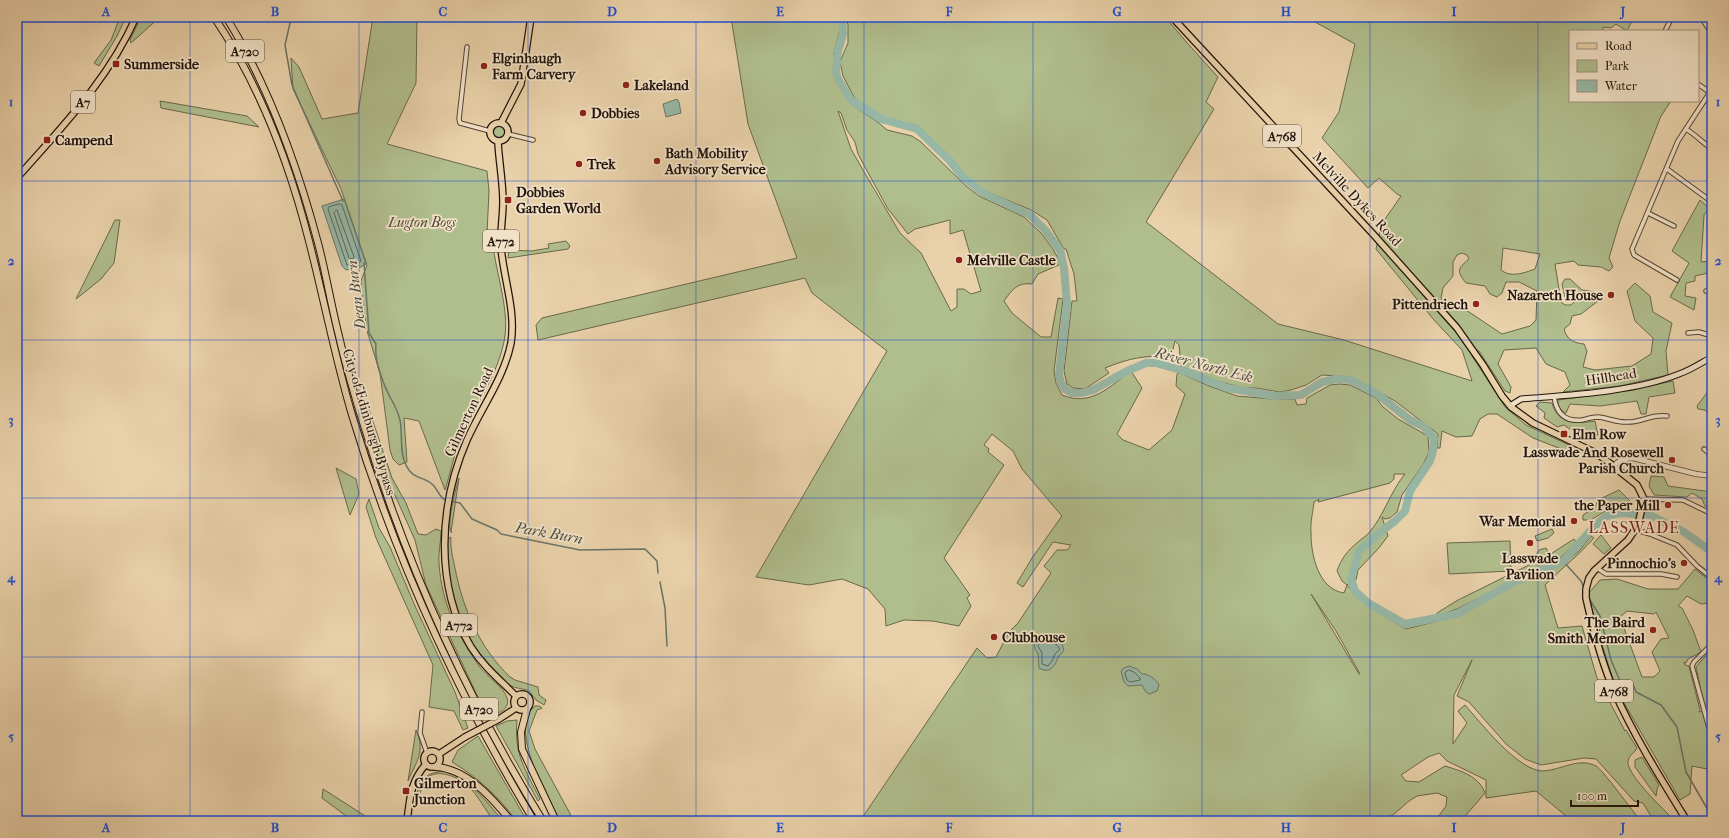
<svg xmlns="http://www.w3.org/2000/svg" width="1729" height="838" font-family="'IM FELL French Canon',serif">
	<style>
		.green { fill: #b0bd8c; stroke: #68684c; fill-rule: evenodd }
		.water { fill: #97b7a6; stroke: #687568 }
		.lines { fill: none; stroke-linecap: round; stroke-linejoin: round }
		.shore { stroke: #5c6558; stroke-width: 1 }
		.stream { stroke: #687568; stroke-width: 1.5 }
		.river { stroke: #97b7a6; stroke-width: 8 }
		.minor-casing { stroke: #534232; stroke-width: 5.5 }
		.tertiary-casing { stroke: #534232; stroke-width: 6 }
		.secondary-casing { stroke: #21130b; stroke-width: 7 }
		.primary-casing { stroke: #21130b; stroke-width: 8 }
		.trunk-casing { stroke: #21130b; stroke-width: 8 }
		.minor { stroke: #f1e1c7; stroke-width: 3.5 }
		.tertiary { stroke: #f1e1c7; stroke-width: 4.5 }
		.secondary { stroke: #f1e1c7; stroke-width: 5 }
		.primary { stroke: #e9d1a9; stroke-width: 5.5 }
		.trunk { stroke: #e9d1a9; stroke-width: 6 }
		.primary-bridge-casing { stroke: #21130b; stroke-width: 8; stroke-linecap: butt }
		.primary-bridge { stroke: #e9d1a9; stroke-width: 5.5 }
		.grid { fill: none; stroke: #1d4ed8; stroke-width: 1; stroke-opacity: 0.55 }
		.poi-dot { fill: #8f2418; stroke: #f1e1c7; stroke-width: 1.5 }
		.labels { text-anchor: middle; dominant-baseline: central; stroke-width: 3.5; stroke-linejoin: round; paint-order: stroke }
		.shield { fill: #f1e1c7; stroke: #5f5143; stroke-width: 1 }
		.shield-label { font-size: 13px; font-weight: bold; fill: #21130b }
		.poi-label { font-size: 14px; font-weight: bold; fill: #21130b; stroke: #f1e1c7; text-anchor: start }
		.street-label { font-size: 14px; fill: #21130b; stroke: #f1e1c7 }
		.park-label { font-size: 14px; font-style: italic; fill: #4c4632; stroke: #f1e1c7 }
		.water-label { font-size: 15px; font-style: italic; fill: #4a4c41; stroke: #f1e1c7 }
		.quarter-label { font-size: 16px; letter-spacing: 1px; fill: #7a1f14; stroke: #f1e1c7 }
		.neatline { fill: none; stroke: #1d4ed8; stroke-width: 1.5 }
		.grid-label { font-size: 13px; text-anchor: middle; font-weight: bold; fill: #1d4ed8 }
	</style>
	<rect width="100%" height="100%" fill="#e9d1a9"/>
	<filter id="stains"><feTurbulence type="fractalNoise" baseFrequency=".005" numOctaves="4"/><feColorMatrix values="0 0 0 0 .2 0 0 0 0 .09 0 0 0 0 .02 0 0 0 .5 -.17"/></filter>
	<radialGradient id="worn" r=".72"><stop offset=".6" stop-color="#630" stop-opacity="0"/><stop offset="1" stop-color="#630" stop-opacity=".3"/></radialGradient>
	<g class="green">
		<polygon points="120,17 126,17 117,36 99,66 94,63 111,40"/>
		<polygon points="141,17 160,17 131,43 130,40"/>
		<path d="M373,17H417L416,83L387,144L487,171L489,191L487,234L492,236C494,268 509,305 505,336C499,375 473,408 459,443C453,458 450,475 445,490L419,421L404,418L407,462L399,465L393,459L390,450L380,373L367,331L361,289V281L367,265L341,189L293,89L291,58L299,67L322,119L358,113Z"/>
		<path d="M731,17H837L841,26L834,53L836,80L851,104L879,123L887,130L912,136L921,142L966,186L979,196L1024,217L1041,233L1053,249L1061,264L1038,274L1032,284C1017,282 1012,290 1004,301L1012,313L1041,337H1051L1058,298L1063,299L1054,371L1056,383L1062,395C1091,407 1109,387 1131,371L1142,388L1117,434L1123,440L1149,450L1172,430L1185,394L1176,386L1177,374L1180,373L1209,386L1237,396L1272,399H1295L1297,405L1306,404L1307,398L1330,385L1339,384L1350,385L1376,398L1382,406L1398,419L1428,436L1429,452L1424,463L1402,495L1397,512L1390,518L1385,519L1382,517L1388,536L1378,549L1358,570L1356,580L1347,585C1363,605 1385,616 1406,629L1458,616L1515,585L1559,566L1579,551L1591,536L1594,538C1579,555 1561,569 1545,585L1558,628L1582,626L1597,678L1625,731L1626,730L1637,748C1635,753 1629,755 1628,761C1626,773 1659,805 1668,814L1670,821H1654L1643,803L1634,801L1596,759L1584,758L1541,765L1525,759L1506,744L1469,702L1457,696L1472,660L1454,695L1453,744L1467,723L1458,711L1465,705C1481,723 1518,771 1543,771C1561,770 1579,757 1596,766C1603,770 1633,812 1641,821H1572L1536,791L1486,798V780L1447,761L1439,753L1428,757L1401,775L1406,781L1419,782L1445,766C1461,771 1479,776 1485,793L1461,821H1439L1438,817L1446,806L1447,797L1437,793L1417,796L1409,801L1393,815L1372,821H860L977,648L987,658L996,657L1009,632L1018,623L1051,573L1044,566L1057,550H1067L1071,545L1053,542L1023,587L1017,583L1032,558L1062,516L1022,469L1013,451L992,434L984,445L989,449L988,452L1004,465L944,558L970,595L967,598L971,606L959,626L933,621L904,620L886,626L885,609L868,589L842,579L809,585L756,577L887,351L812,293L805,278L538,340L536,325L542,318L797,258L748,124ZM838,111L841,113L847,130L855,142L858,154L866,169L888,209L908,234L915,229L950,220V234L963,230L981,291L971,294L964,289H957V307L951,311L921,253L900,233L863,170L851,149ZM1394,474H1405C1390,492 1384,516 1368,534C1365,537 1361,539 1358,542C1348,550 1341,559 1337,571L1342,581L1347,585L1344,593C1318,589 1311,555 1311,533C1310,523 1313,512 1314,502L1319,499L1318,502L1390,483L1394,479ZM1311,594L1336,631L1360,674H1359Z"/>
		<path d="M846,17H1165L1189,45L1218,77L1206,102L1214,109L1146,222L1278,324L1344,340L1472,381L1462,350L1434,320L1376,249L1381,225L1401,196L1397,194L1379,178L1368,188L1322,138L1339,112L1355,44L1306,17H1599L1601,19L1610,17H1634L1627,31L1616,24L1611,28L1603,27V31H1570V101H1671L1661,116L1620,221L1609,258L1613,267L1609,271L1601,267L1578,265L1574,261L1555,264L1561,302L1565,305H1571L1576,300L1575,297L1568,299L1565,297L1562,284L1565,279H1570L1582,290L1595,292L1598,301L1581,314L1572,316L1570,324L1564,329C1567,340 1574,343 1584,344L1587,351L1583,367L1595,370L1632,366L1651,354L1653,338L1635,321L1627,291L1635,283L1650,296L1653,312L1672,323L1666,351L1668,375L1620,386L1563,392L1570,385L1565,372L1546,364L1536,348L1504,350L1498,364L1511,387L1510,393L1505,391L1479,351L1472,349V356L1505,407L1526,425L1571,446L1569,452L1533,438L1497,414H1488L1480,419L1472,436L1456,437L1442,431L1440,448H1437L1438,434L1395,401L1351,377L1322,375L1306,385L1291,390L1280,392L1256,388H1245L1228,384L1202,376L1181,366L1179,345L1175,341L1171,357C1144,355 1130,358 1105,368L1109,373L1085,389L1073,388L1067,384L1064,371L1072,301H1077L1074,274L1066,249H1064L1047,220L1031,210L983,190L966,176L938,145L918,126L882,117L865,107L854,97L843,76L840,62L848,43V25ZM1503,248L1540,254L1535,269C1524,273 1511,278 1501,270ZM1462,253L1467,255L1469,259C1458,268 1456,271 1466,283L1485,286L1490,294L1497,297L1502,293L1506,282H1519L1537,291L1536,320L1530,326L1502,334L1466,310H1457L1448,307L1441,298L1443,288L1453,276V262L1457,255Z"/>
		<polygon points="160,101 247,116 259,127 161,108"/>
		<circle cx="499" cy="132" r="7"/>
		<polygon points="1700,200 1709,208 1704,215 1701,262 1710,261 1708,273 1695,276 1695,281 1686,283 1685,296 1696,298 1694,310 1670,297 1689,263 1672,251"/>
		<polygon points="115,220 120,220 114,263 101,279 76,299"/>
		<polygon points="566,241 570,246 568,249 508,258 509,250 532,251 549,248 548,244"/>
		<path d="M1673,381L1675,393L1649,397L1646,414H1641L1637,401L1600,406L1570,404L1566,413C1560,410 1558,406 1558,400L1624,391Z"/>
		<polygon points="1712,386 1712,418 1705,410 1698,409 1697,406"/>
		<path d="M361,399L366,401L392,478L406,503L418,534L426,535L436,529L441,531C441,542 438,553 439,564C442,604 457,634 479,666C486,676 504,687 507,698C511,709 497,715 488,715L481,704L426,585L415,540L378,457Z"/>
		<path d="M1540,402L1552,403C1558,425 1577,424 1595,421L1598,435C1585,439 1575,433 1564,425L1557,427L1544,418L1545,413L1536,406Z"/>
		<polygon points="336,468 356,479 359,494 350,515"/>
		<polygon points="1651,476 1664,477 1668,486 1712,492 1712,509 1705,506 1702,499 1692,493 1687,497 1654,495 1649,486"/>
		<path d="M459,478L451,532L452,533C445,527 456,488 459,478Z"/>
		<polygon points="1619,490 1632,503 1629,507 1610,508 1591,520 1583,520 1583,515 1595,507 1598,500"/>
		<polygon points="369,499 379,528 390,547 415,606 455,692 468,728 463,730 454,711 429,707 433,665 376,538 366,507"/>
		<polygon points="1552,529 1554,533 1548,538 1537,541 1535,536"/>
		<polygon points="1601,535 1611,548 1604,554 1593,544"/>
		<path d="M451,537C450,548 453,558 455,568C463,609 479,647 510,677L515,680L538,687L539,695L546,700L544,705L536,700L529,691C522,688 515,689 508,684C501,680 496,673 490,667C458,633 445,585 448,539Z"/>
		<polygon points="1574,539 1576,542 1561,557 1457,609 1437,616 1437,613 1458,600 1531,564 1539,550 1546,548 1549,555"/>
		<polygon points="1510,541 1511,571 1449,574 1447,543"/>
		<path d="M1695,569L1710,581L1709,603L1701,604L1687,596L1678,606L1682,608L1693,630L1701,652L1688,659L1686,663L1684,662L1685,665L1689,666L1700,710L1699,712L1712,710V770L1692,766L1690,794L1680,800L1616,689L1599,635L1600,623L1594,617L1588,594L1600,580L1617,579L1648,589H1678ZM1627,611L1654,614L1656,612L1669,638L1661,639L1652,652L1660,671L1654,677H1642L1620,617Z"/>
		<polygon points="1712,648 1712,709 1705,710 1696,667"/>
		<path d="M535,706H539L542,708L537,710L529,731L535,749L574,821H560C548,797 507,728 535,706Z"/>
		<path d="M517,720C514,755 525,769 540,799L538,801L496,726L507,721Z"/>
		<path d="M416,730C426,752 416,762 408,781Z"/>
		<path d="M478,736L527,821H517C496,795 480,779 452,762L458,750Z"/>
		<polygon points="1642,757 1659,785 1657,789 1656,796 1635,767 1635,760"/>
		<path d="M444,771C470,779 486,801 503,821H494C485,810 478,795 468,786C457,776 433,766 424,782C422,786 421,791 420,794L416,795C423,778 425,773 444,771Z"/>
		<polygon points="323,789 373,821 353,821 322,798"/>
	</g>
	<g class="water">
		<polygon points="677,99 679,102 681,113 666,117 663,104"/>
		<polygon points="344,199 366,264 361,267 346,270 342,266 322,206"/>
		<path d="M1039,637C1046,637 1051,639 1058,640L1062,644L1064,650C1062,653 1059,655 1058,658C1054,667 1050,674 1039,668L1038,654L1035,649L1034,641Z"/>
		<path d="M1129,666L1137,669L1142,674C1147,673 1157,680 1159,685L1157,691L1149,694L1145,691L1142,685L1128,686L1124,682L1121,671L1124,668Z"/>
	</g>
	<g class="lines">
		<g class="shore">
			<polygon points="340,204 342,205 361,261 359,263 347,265 328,209 329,207"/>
			<polygon points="337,210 354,257 353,259 349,258 334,213"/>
			<polygon points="1041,641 1056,644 1060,649 1055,654 1052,661 1048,666 1042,664 1042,653 1038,646"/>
			<polygon points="1129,670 1134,672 1140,678 1140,680 1130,682 1127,680 1125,673"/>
		</g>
		<g class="stream">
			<polyline points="289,17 290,23 285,45 292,85 343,201"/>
			<path d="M364,263L369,333L376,344C374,362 382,381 390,397C394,404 398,412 400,420C403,434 399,452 406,465C413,480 423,476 432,484C438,489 439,498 446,500"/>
			<polyline points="450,501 460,503 472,519 497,530 501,534 580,550 645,549 657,561 658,573"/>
			<polyline points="1563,561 1581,581 1584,588"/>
			<polyline points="660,582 665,608 667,646"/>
			<polyline points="1588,597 1600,616 1611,660 1620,681 1632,682 1636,692 1661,705 1677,727 1686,772 1712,817"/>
		</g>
		<polyline class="river" points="842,17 843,34 838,51 836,72 838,79 851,100 881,119 917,129 949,160 963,177 983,193 1030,215 1045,230 1060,250 1064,268 1067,304 1059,375 1061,383 1065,389 1072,393 1082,393 1093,390 1127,371 1146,363 1156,363 1184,371 1227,388 1274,396 1301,395 1322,382 1336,379 1351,380 1377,394 1410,420 1423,426 1434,438 1433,451 1430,461 1410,491 1405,511 1395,521 1383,530 1359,551 1351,579 1355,591 1368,603 1405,624 1457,614 1516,581 1563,561 1594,527 1606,516 1621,513 1650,515 1684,532 1712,552"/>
		<g class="minor-casing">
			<g id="minor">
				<polyline points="1701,17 1712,34"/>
				<polyline points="1665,31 1672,17"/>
				<polyline points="467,47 459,119 460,123 490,131"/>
				<polyline points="1698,84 1712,94"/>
				<path d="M1686,129C1696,135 1703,143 1712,149"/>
				<polyline points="508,134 533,140"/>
				<polyline points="1667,169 1712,202"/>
				<polyline points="1648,213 1674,226"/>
				<polyline points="1677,280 1634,255 1632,249 1678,141 1710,92"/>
				<polyline points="1706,291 1712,292"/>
				<polyline points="1688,333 1699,332 1712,336"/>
				<path d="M1554,396C1556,413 1565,422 1582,420C1587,419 1592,417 1598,417C1608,418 1618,423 1628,422C1644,422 1649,414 1667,416"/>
				<polyline points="1704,449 1712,456"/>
				<polyline points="1644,499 1683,500 1712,514"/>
				<polyline points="1636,530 1650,534 1677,545 1697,566 1712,578"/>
				<polyline points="1597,568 1606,574 1661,574 1677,577"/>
				<polyline points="1712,644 1694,662 1692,666 1712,739"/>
				<polyline points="422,712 420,733 427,753"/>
			</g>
		</g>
		<g class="tertiary-casing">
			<path id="tertiary" d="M1614,466C1619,459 1625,459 1633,458L1696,474L1712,476"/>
		</g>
		<g class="secondary-casing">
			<path id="secondary" d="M1511,407L1513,404L1521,399C1570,395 1634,392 1679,374C1691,370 1701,363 1712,357"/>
		</g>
		<g class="primary-casing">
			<g id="primary">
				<path d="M1172,17L1373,234L1457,328L1483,365L1502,396L1511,407L1533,423L1598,454L1637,485L1644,499L1638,525L1628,540L1594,571L1589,578L1586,589V598C1593,629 1601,661 1614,691C1634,736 1661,779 1687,821"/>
				<circle cx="499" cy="132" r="9"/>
				<polyline points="501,123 521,84 531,17"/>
				<path d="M498,142C499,162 503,182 503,202C503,217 500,232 501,248C504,280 516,311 511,343C504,378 481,408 467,440C439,504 434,585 471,647C483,666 500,680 516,696"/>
				<path d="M17,178C61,128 109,79 136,17"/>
				<circle cx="522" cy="702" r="8"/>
				<polyline points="499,719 516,708"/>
				<circle cx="432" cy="759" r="8"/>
				<polyline points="439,754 465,737"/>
				<path d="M407,821C410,799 410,782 426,764"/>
			</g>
		</g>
		<g class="trunk-casing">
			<g id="trunk">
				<path d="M214,17C260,85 289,162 309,241C324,299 335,358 352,415C395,558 457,693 534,821"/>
				<path d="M226,17C269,86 297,164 318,243C326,273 331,305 339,336C345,363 353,390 361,416C404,559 465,695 543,821"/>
				<polyline points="527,709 521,732 522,749 556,821"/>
				<path d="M436,767C467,769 492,798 511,821"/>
			</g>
		</g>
		<use href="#minor" class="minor"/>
		<use href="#tertiary" class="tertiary"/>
		<use href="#secondary" class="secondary"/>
		<use href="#primary" class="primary"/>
		<use href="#trunk" class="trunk"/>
		<g class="primary-bridge-casing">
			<polyline id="primary-bridge" points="465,737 499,719"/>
		</g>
		<use href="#primary-bridge" class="primary-bridge"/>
	</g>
	<path class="grid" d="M190,17V821M359,17V821M528,17V821M696,17V821M864,17V821M1033,17V821M1202,17V821M1370,17V821M1538,17V821M17,181H1712M17,340H1712M17,498H1712M17,657H1712"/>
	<g class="poi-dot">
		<rect x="112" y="60" width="8" height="8" rx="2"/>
		<circle cx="484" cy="66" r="4"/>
		<circle cx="626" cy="85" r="4"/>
		<circle cx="583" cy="113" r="4"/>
		<rect x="43" y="136" width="8" height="8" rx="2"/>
		<circle cx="657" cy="161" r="4"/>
		<circle cx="579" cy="164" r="4"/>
		<rect x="504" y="196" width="8" height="8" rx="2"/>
		<circle cx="959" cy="260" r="4"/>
		<circle cx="1611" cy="295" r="4"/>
		<circle cx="1476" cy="304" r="4"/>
		<rect x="1560" y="430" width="8" height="8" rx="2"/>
		<circle cx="1672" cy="460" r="4"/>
		<circle cx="1668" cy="505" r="4"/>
		<circle cx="1574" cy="521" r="4"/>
		<circle cx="1530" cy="543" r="4"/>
		<circle cx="1684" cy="563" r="4"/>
		<circle cx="1653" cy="630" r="4"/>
		<circle cx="994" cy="637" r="4"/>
		<rect x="402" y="787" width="8" height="8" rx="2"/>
	</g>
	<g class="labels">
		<g class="shield">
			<rect x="226" y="40" width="38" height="22" rx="3"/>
			<rect x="71" y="91" width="24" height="22" rx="3"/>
			<rect x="1263" y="125" width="38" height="22" rx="3"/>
			<rect x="483" y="230" width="36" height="22" rx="3"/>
			<rect x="441" y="614" width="36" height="22" rx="3"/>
			<rect x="1595" y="680" width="38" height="22" rx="3"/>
			<rect x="460" y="698" width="38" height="22" rx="3"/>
		</g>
		<g class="shield-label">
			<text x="245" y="51">A720</text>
			<text x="83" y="102">A7</text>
			<text x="1282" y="136">A768</text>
			<text x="501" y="241">A772</text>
			<text x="459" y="625">A772</text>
			<text x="1614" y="691">A768</text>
			<text x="479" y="709">A720</text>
		</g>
		<g class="poi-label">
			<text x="492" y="58">Elginhaugh<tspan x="492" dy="16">Farm Carvery</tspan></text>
			<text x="124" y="64">Summerside</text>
			<text x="634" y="85">Lakeland</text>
			<text x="591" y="113">Dobbies</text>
			<text x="55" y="140">Campend</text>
			<text x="665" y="153">Bath Mobility<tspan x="665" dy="16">Advisory Service</tspan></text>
			<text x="587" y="164">Trek</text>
			<text x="516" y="192">Dobbies<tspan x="516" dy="16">Garden World</tspan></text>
			<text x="967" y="260">Melville Castle</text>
			<text x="1603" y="295" text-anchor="end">Nazareth House</text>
			<text x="1468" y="304" text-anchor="end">Pittendriech</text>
			<text x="1572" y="434">Elm Row</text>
			<text x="1664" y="452" text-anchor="end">Lasswade And Rosewell<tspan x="1664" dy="16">Parish Church</tspan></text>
			<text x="1660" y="505" text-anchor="end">the Paper Mill</text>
			<text x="1566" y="521" text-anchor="end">War Memorial</text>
			<text x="1530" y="558" text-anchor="middle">Lasswade<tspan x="1530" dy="16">Pavilion</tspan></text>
			<text x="1676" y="563" text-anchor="end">Pinnochio's</text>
			<text x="1645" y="622" text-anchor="end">The Baird<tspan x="1645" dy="16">Smith Memorial</tspan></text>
			<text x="1002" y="637">Clubhouse</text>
			<text x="414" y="783">Gilmerton<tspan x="414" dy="16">Junction</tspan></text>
		</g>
		<g class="street-label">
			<text transform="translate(1357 199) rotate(47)">Melville Dykes Road</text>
			<text transform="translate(1611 377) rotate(-9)">Hillhead</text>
			<text transform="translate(469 412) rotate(-65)">Gilmerton Road</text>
			<text transform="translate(369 422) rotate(73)">City of Edinburgh Bypass</text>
		</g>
		<g class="park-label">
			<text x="422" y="222">Lugton Bogs</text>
		</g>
		<g class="water-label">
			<text transform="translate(356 295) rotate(-97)">Dean Burn</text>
			<text transform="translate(1204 365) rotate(15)">River North Esk</text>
			<text transform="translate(549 533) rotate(10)">Park Burn</text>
		</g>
		<g class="quarter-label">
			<text x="1634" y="527">LASSWADE</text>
		</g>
	</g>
	<rect width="1729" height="838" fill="none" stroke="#e9d1a9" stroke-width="44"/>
	<rect x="1569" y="30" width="130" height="72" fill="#f1e1c7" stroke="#9e8f7c"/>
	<rect x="1577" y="43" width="20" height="6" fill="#e9d1a9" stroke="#9e8f7c"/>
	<text x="1605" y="50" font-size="12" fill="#21130b">Road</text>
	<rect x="1577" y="60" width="20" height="12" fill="#b0bd8c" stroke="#9e8f7c"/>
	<text x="1605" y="70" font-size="12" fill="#21130b">Park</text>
	<rect x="1577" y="80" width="20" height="12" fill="#97b7a6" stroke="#9e8f7c"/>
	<text x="1605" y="90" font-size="12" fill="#21130b">Water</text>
	<path d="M1571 800v6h67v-6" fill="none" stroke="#21130b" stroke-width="2"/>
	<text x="1577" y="800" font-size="12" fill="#21130b" stroke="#f1e1c7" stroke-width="3" paint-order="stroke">100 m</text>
	<rect x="22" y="22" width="1685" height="794" class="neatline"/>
	<g class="grid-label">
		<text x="106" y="16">A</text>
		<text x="275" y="16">B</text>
		<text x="443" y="16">C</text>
		<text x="612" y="16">D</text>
		<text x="780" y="16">E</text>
		<text x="949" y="16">F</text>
		<text x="1117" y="16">G</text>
		<text x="1286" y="16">H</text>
		<text x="1454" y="16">I</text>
		<text x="1623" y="16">J</text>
		<text x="11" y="106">1</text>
		<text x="1718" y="106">1</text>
		<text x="11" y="265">2</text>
		<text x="1718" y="265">2</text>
		<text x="11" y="424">3</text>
		<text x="1718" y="424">3</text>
		<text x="11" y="582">4</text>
		<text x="1718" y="582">4</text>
		<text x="11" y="741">5</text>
		<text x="1718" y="741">5</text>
		<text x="106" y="832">A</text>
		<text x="275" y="832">B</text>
		<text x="443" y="832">C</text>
		<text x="612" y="832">D</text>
		<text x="780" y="832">E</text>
		<text x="949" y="832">F</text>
		<text x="1117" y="832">G</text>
		<text x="1286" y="832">H</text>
		<text x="1454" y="832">I</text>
		<text x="1623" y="832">J</text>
	</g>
	<rect width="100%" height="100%" filter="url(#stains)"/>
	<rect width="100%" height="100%" fill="url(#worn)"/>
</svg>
